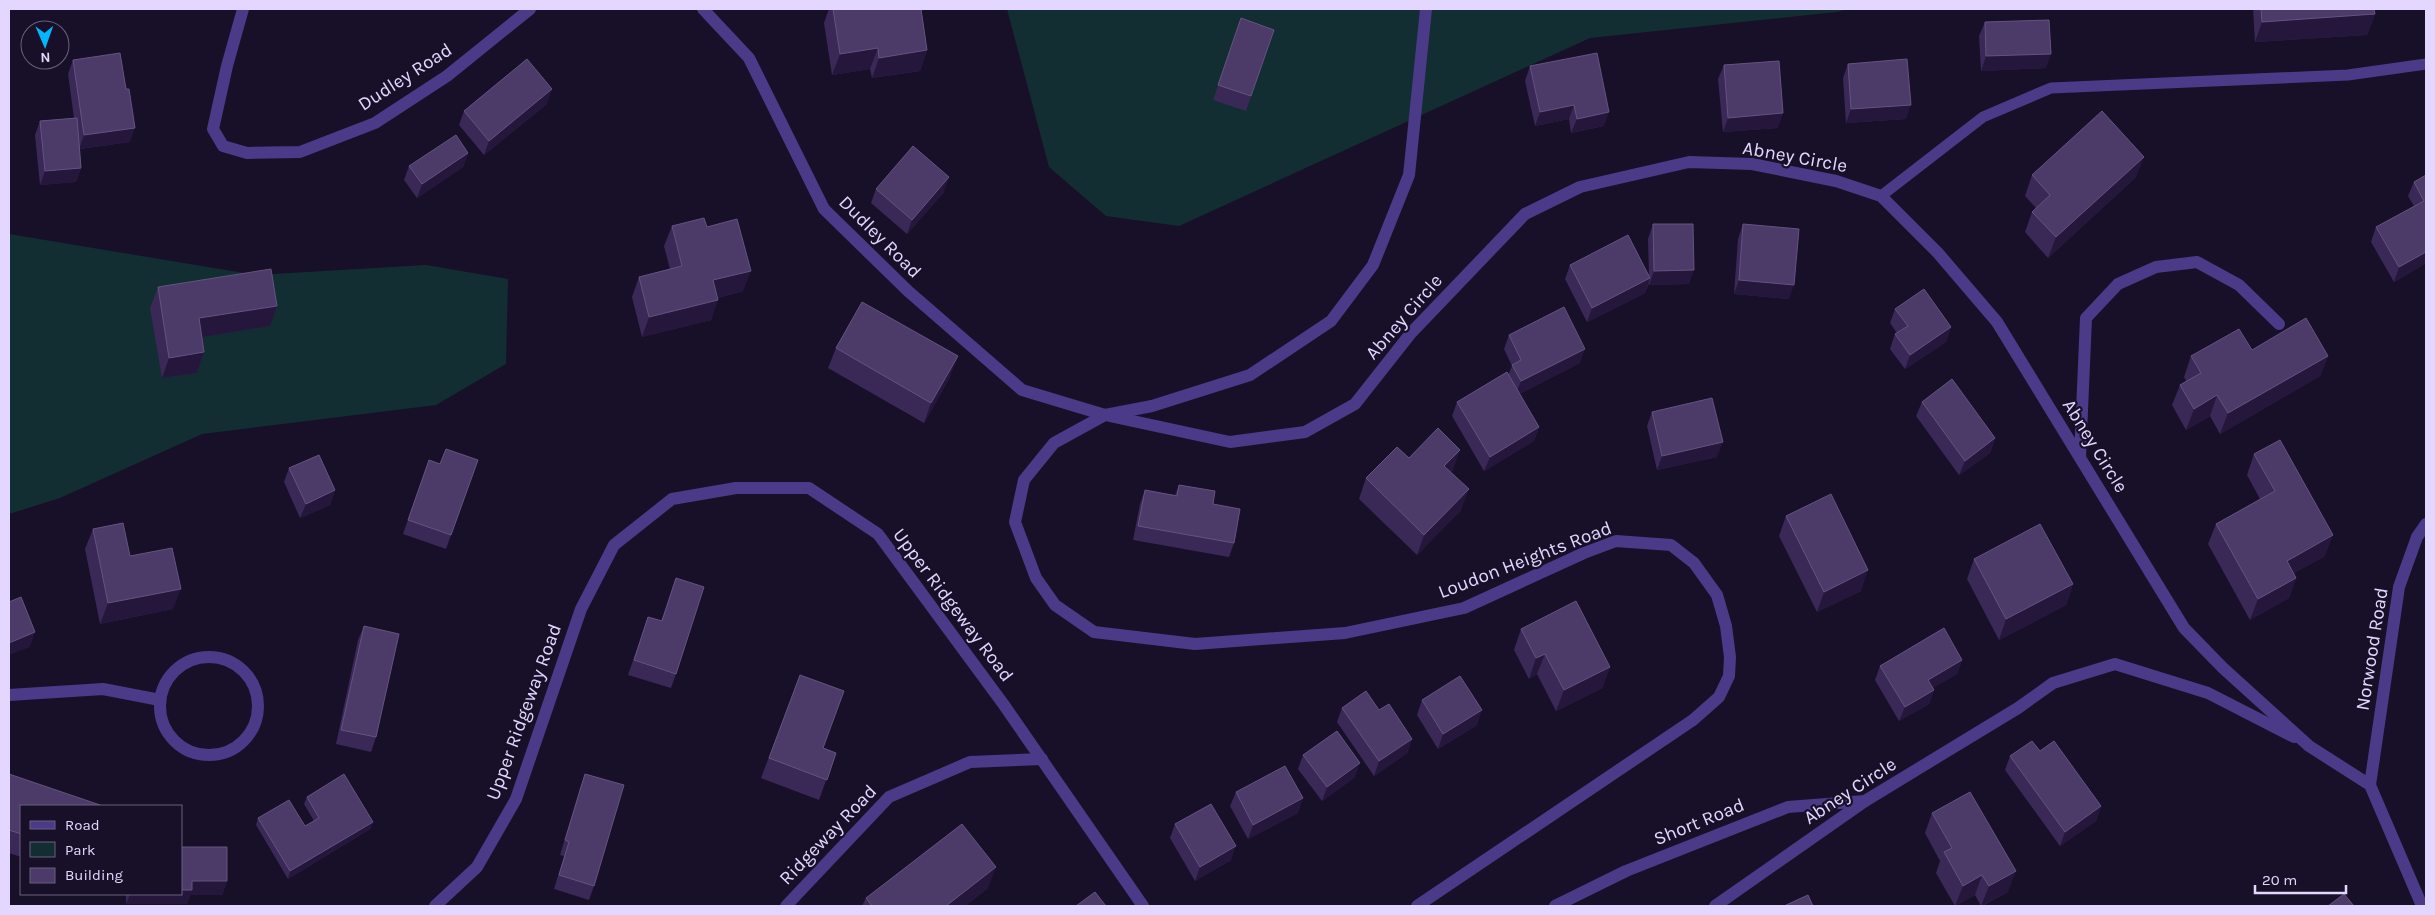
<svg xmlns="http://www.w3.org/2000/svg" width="2435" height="915" font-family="Karla,sans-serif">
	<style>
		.green { fill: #122e32 }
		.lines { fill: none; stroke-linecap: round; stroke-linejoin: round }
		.service { stroke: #4b3a88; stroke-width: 11 }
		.minor { stroke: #4b3a88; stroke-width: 12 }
		.tertiary { stroke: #4b3a88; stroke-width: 12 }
		.wall { fill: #3a2857 }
		.shaded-wall { fill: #25173c }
		.building { fill: #4c3b69; stroke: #645380 }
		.labels { text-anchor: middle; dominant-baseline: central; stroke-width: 4.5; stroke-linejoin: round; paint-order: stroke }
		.street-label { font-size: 19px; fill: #e3d7ff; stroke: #181028 }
	</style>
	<rect width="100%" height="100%" fill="#181028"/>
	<g class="green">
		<polygon points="1007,9 1850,9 1836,12 1590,38 1179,226 1106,216 1049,167"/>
		<polygon points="9,234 256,275 426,265 508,279 506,364 436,405 202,434 60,498 9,514"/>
	</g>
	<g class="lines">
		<polyline class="service" points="1881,196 1983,117 2051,88 2348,75 2426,64"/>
		<g class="minor">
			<polyline points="243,9 227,66 213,129 223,146 247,153 300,152 375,123 447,76 530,9"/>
			<polyline points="703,9 749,58 824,209 908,291 1022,390 1105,415 1230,442 1305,432 1355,404 1411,333 1525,214 1580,187 1689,162 1752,164 1836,181 1881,196 1938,253 1997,322 2184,628 2223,668 2309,746 2370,785 2422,906"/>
			<polyline points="2080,457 2086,318 2118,284 2156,267 2197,262 2239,285 2279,324"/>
			<circle cx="209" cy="706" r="49"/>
			<polyline points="9,695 103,689 160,700"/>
			<polyline points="2370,785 2399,587 2417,537 2426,524"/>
			<polyline points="435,906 477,867 516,799 581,609 614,545 672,499 736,488 809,488 878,534 1004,705 1143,906"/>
			<polyline points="786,906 889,797 970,762 1042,759"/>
			<polyline points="1555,906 1626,871 1788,807 1865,801"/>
			<polyline points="1715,906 1865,801 2018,708 2053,683 2115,664 2208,693 2294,737"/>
		</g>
		<polyline class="tertiary" points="1417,906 1693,720 1719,697 1729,676 1730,657 1726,626 1717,595 1694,563 1671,545 1616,541 1584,553 1464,608 1345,633 1195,644 1094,632 1055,605 1036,578 1015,522 1024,480 1054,443 1105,415 1152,406 1250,375 1331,321 1373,265 1409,175 1426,9"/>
	</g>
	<g class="wall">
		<polygon points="829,9 921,9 927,50 920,71 872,78 870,69 832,75 824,23"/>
		<polygon points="2253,9 2374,9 2375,14 2367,35 2255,42"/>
		<polygon points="1241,18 1274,30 1246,111 1213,100"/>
		<polygon points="1985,22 2046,68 1981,71 1979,36"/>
		<polygon points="73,60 130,142 80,149 81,168 76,182 40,185 35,135 40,121 74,118 68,74"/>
		<polygon points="1848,64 1906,119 1846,123 1843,78"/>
		<polygon points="1724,65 1778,128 1723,132 1718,79"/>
		<polygon points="1530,66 1604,126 1571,133 1569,119 1535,126 1525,81"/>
		<polygon points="547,104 484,155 459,125 464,111"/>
		<polygon points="468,153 463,167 417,198 404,180 409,166"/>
		<polygon points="2032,175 2136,177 2048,258 2025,232 2032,212 2036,208 2025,196"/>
		<polygon points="2426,175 2426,263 2394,282 2371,242 2376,227 2414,206 2408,196 2414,182"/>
		<polygon points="876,189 944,192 907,234 871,203"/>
		<polygon points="1653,224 1689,284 1649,285 1649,283 1645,293 1587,322 1565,279 1570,265 1649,275 1648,239"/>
		<polygon points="1743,224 1789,299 1734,294 1738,239"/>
		<polygon points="672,226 707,227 743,291 718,298 711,320 642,337 632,297 639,277 670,269 664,246"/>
		<polygon points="158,287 270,326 202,337 204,352 197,373 162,378 150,308"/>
		<polygon points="1895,309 1951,327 1946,342 1905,369 1890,349 1895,334 1897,333 1890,323"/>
		<polygon points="1509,335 1580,363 1519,394 1539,427 1534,441 1484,471 1452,416 1457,402 1508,375 1512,366 1504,349"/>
		<polygon points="836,348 950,377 924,423 828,368"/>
		<polygon points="2252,350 2328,356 2320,376 2220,434 2210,416 2186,430 2172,405 2180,385 2186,381 2184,377 2191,356"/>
		<polygon points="1922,402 1995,438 1990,453 1959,475 1916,416"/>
		<polygon points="1652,412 1717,457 1657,470 1647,426"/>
		<polygon points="2254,454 2325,556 2294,573 2296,578 2289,598 2250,620 2208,544 2216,524 2260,499 2247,475"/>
		<polygon points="1409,458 1453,470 1451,472 1461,510 1417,555 1359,499 1366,478"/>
		<polygon points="429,460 440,464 478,460 446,549 403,534"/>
		<polygon points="289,468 335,490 330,505 300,518 284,482"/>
		<polygon points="1179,485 1213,504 1234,543 1229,557 1133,540 1140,504 1145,490 1175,495"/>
		<polygon points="1786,516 1861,591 1817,612 1779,536"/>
		<polygon points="93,529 130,556 173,609 100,624 85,549"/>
		<polygon points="1974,559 2073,584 2066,605 1999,640 1967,579"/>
		<polygon points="676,578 676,674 671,688 628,675 648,617 661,621"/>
		<polygon points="364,626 376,737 371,752 336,744 358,640"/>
		<polygon points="1521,629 1610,667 1602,688 1556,711 1537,674 1529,679 1514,650"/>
		<polygon points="1962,660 1957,674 1933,688 1934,690 1929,704 1899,721 1875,680 1880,666"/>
		<polygon points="800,675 823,748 836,753 819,800 761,778"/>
		<polygon points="1422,700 1477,725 1438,749 1417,715"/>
		<polygon points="1342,708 1379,710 1412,739 1407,753 1374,776 1337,722"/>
		<polygon points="2040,751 2101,806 2096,821 2060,846 2005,770 2010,756"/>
		<polygon points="1303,755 1355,777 1322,801 1298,769"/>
		<polygon points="9,774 21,806 21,857 9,853"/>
		<polygon points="585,774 594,886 589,900 554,889 564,856 560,855 580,788"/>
		<polygon points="1236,792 1298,813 1248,839 1230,806"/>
		<polygon points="307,797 373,822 370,829 288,879 256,825 258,818 305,826 314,821 304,804"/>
		<polygon points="1932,813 2008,892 1982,906 1981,906 1975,895 1955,906 1936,873 1940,861 1925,833"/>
		<polygon points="1175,824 1231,860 1195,881 1170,838"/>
		<polygon points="227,881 222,895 190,895 187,904 126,904 126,894 181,894"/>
		<polygon points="988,888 965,906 862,906 866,898"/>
	</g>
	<g class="shaded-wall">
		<polygon points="2375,14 2367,35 2255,42 2262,22"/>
		<polygon points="878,48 870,69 832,75 840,54"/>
		<polygon points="927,50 920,71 872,78 879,58"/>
		<polygon points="2051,54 2046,68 1981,71 1986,56"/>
		<polygon points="552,89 547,104 484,155 489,141"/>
		<polygon points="1574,105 1569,119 1535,126 1540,112"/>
		<polygon points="1911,105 1906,119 1846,123 1851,109"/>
		<polygon points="1609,112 1604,126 1571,133 1577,119"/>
		<polygon points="1783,113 1778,128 1723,132 1728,118"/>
		<polygon points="135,128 130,142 79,149 84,135"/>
		<polygon points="468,153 463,167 417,198 422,184"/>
		<polygon points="2144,157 2136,177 2048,258 2056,237"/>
		<polygon points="81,168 76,182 40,185 45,171"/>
		<polygon points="949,177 944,192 907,234 912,220"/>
		<polygon points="2426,252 2426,263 2394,282 2399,267"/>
		<polygon points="1694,270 1689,284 1649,285 1654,271"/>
		<polygon points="751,271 743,291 706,301 713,280"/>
		<polygon points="1650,278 1645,293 1587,322 1592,308"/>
		<polygon points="1739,280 1794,285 1789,299 1734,294"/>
		<polygon points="718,300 711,320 642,337 649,317"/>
		<polygon points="277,306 270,326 191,339 199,318"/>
		<polygon points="1951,327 1946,342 1905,369 1910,355"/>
		<polygon points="1585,349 1580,363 1515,396 1521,381"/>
		<polygon points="204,352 197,373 162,378 169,358"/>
		<polygon points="958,356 950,377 924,423 931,403"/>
		<polygon points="2328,356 2320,376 2220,434 2228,413"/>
		<polygon points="2217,395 2210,416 2186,430 2194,409"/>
		<polygon points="1539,427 1534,441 1484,471 1490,457"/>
		<polygon points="1995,438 1990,453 1959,475 1965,461"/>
		<polygon points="1723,442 1717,457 1657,470 1662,456"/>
		<polygon points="1460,450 1453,470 1437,487 1444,466"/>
		<polygon points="1469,489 1461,510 1417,555 1424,535"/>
		<polygon points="335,490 330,505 300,518 306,504"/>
		<polygon points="2333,535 2325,556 2279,581 2287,561"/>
		<polygon points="1868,570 1861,591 1817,612 1824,592"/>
		<polygon points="2296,578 2289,598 2250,620 2258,599"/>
		<polygon points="2073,584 2066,605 1999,640 2006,619"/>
		<polygon points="181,589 173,609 100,624 108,603"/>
		<polygon points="35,632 30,647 9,655 9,643"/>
		<polygon points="1545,654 1537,674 1529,679 1536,658"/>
		<polygon points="1962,660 1957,674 1923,694 1928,680"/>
		<polygon points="1610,667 1602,688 1556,711 1564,690"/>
		<polygon points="1934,690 1929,704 1899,721 1905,707"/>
		<polygon points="1482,710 1477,725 1438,749 1443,734"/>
		<polygon points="1412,739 1407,753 1374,776 1379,761"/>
		<polygon points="1360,763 1355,777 1322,801 1327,787"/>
		<polygon points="1303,798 1298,813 1248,839 1253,825"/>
		<polygon points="2101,806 2096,821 2060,846 2065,832"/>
		<polygon points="373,822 370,829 288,879 290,871"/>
		<polygon points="1236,846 1231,860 1195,881 1200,867"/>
		<polygon points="996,867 988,888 965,906 946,906"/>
		<polygon points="2016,871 2008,892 1981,906 1989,886"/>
		<polygon points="1982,875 1975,895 1955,906 1963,886"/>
		<polygon points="192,881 227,881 222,895 190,895 187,904 126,904 130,894 181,894 181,890"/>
	</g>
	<g class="building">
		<polygon points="833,9 921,9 927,50 879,58 878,48 840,54"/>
		<polygon points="2261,9 2374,9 2375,14 2262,22"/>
		<polygon points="1241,18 1274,30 1251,96 1218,85"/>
		<polygon points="2049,20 2051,54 1986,56 1985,22"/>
		<polygon points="120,53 126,89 129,89 135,128 84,135 73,60"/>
		<polygon points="1597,53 1609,112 1577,119 1574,105 1540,112 1530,66"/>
		<polygon points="527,59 552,89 489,141 464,111"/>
		<polygon points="1907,59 1911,105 1851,109 1848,64"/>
		<polygon points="1779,61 1783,113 1728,118 1724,65"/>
		<polygon points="2102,111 2144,157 2056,237 2032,212 2050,195 2032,175"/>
		<polygon points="77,118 81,168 45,171 40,121"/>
		<polygon points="456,135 468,153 422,184 409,166"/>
		<polygon points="913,146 949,177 912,220 876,189"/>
		<polygon points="2426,175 2426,252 2399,267 2376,227 2424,201 2414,182"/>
		<polygon points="704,218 707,227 737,219 751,271 713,280 718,300 649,317 639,277 682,266 672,226"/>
		<polygon points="1653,224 1693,224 1694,270 1654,271"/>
		<polygon points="1743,224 1799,229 1794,285 1739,280"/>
		<polygon points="1628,235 1650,278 1592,308 1570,265"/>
		<polygon points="271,269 277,306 199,318 204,352 169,358 158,287"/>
		<polygon points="1924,289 1951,327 1910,355 1895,334 1908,326 1895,309"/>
		<polygon points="862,302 958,356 931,403 836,348"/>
		<polygon points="1564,307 1585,349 1521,381 1512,365 1521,360 1509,335"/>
		<polygon points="2306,318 2328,356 2228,413 2217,395 2194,409 2180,385 2201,373 2191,356 2239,329 2252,350"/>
		<polygon points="1507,372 1539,427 1490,457 1457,402"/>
		<polygon points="1952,379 1995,438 1965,461 1922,402"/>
		<polygon points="1712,398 1723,442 1662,456 1652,412"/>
		<polygon points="1438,428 1460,450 1444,466 1469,489 1424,535 1366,478 1397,447 1409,458"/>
		<polygon points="2280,440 2333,535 2287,561 2296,578 2258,599 2216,524 2275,491 2254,454"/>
		<polygon points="446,449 478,460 451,535 408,520 429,460 440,464"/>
		<polygon points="319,455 335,490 306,504 289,468"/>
		<polygon points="1179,485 1215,491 1213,504 1240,509 1234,543 1138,526 1145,490 1177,496"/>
		<polygon points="1831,494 1868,570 1824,592 1786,516"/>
		<polygon points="123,523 130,556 172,548 181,589 108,603 93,529"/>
		<polygon points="2040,524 2073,584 2006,619 1974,559"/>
		<polygon points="676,578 704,587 676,674 634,660 648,617 662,621"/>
		<polygon points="21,597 35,632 9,643 9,602"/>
		<polygon points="1576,601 1610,667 1564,690 1545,654 1536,658 1521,629"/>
		<polygon points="364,626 399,634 376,737 341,730"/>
		<polygon points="1944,628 1962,660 1928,680 1934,690 1905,707 1880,666"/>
		<polygon points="800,675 844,691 823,748 836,753 827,780 769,758"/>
		<polygon points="1460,676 1482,710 1443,734 1422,700"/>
		<polygon points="1366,691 1379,710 1389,704 1412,739 1379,761 1342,708"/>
		<polygon points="1337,731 1360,763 1327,787 1303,755"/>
		<polygon points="2032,741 2040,751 2054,741 2101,806 2065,832 2010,756"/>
		<polygon points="1285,766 1303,798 1253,825 1236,792"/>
		<polygon points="9,774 103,806 21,806 21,834 9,830"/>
		<polygon points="344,774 373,822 290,871 258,818 289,800 305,826 319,818 307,797"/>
		<polygon points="585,774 624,785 594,886 559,875 569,842 565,840"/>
		<polygon points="1970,792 2016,871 1989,886 1982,875 1963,886 1944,852 1952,848 1932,813"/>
		<polygon points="1211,804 1236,846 1200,867 1175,824"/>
		<polygon points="962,824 996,867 946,906 872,906 866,898"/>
		<polygon points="181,847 227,847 227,881 192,881 192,890 181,890"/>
		<polygon points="1095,892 1106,906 1076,906"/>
		<polygon points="2344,894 2354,906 2328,906"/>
		<polygon points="1808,895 1813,906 1784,906"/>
	</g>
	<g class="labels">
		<g class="street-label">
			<text transform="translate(405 77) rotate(-33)">Dudley Road</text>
			<text transform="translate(1795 157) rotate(10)">Abney Circle</text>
			<text transform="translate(880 237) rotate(45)">Dudley Road</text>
			<text transform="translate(1404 317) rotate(-49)">Abney Circle</text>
			<text transform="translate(2095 446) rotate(58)">Abney Circle</text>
			<text transform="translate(1525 560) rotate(-21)">Loudon Heights Road</text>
			<text transform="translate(953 605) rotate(53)">Upper Ridgeway Road</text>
			<text transform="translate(2372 649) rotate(-81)">Norwood Road</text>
			<text transform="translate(524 712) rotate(-70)">Upper Ridgeway Road</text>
			<text transform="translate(1850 791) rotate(-33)">Abney Circle</text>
			<text transform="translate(1699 822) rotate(-22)">Short Road</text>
			<text transform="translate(828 835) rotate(-46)">Ridgeway Road</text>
		</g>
	</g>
	<rect width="2435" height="915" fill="none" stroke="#e3d7ff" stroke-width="20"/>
	<rect x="20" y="805" width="162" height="90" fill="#181028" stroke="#69607e"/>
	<rect x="30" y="821" width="25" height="8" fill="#4b3a88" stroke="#69607e"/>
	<text x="65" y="830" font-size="15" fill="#e3d7ff">Road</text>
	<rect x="30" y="842" width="25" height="15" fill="#122e32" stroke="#69607e"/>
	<text x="65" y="855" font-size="15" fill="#e3d7ff">Park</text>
	<rect x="30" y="868" width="25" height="15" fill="#4c3b69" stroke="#69607e"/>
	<text x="65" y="880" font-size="15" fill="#e3d7ff">Building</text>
	<g transform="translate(45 45) rotate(178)"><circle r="24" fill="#181028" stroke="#69607e"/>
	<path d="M0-4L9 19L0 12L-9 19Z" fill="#03b7ff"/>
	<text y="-8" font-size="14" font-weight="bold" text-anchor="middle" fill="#e3d7ff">N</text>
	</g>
	<path d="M2255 885v8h91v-8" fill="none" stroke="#e3d7ff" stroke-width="2.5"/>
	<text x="2262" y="885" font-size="15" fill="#e3d7ff" stroke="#181028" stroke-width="4" paint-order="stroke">20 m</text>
</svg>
